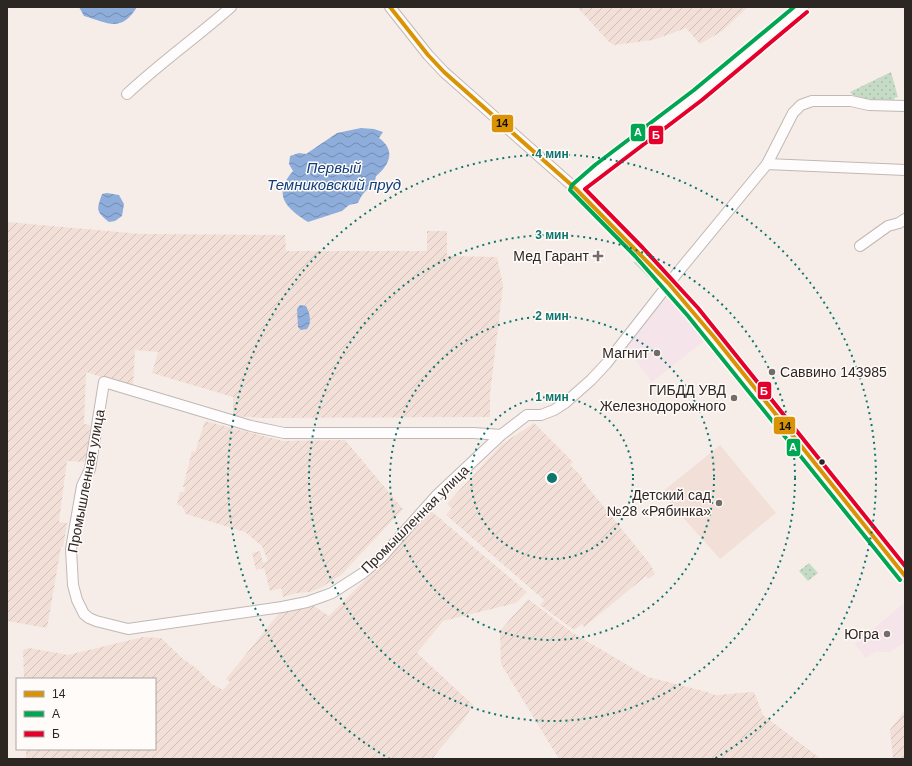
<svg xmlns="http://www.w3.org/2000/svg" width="912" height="766" font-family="Helvetica,sans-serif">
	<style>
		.commercial { fill: #f5e4e9 }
		.industrial { fill: url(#industrial-furrows) }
		.built { fill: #f2dfd7 }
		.grass { fill: url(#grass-dots) }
		.water { fill: url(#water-waves) }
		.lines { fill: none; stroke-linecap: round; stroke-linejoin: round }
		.minor-casing { stroke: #c0b8b5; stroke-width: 12 }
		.minor { stroke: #fefcfc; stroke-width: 10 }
		.bus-1-casing { stroke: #fffbf9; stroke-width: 7 }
		.bus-2-casing { stroke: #fffbf9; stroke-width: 7 }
		.bus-3-casing { stroke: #fffbf9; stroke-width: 7 }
		.bus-1 { stroke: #d99305; stroke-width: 4 }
		.bus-2 { stroke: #00a651; stroke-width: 4 }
		.bus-3 { stroke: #e4002b; stroke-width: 4 }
		.ring { fill: none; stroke: #0f766e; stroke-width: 2; stroke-dasharray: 2 4 }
		.poi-dot { fill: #746c69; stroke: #fffbf9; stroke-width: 1.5 }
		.bus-dot { fill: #2d2724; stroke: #fffbf9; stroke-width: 1.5 }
		.labels { text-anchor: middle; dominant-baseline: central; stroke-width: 3; stroke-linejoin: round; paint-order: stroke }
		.poi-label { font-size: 14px; fill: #2d2724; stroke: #fffbf9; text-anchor: end }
		.street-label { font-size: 14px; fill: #2d2724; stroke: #fffbf9 }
		.water-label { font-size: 15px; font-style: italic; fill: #0e3e7c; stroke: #fffbf9 }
		.centre { fill: #0f766e; stroke: #fffbf9; stroke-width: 2 }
		.ring-label { font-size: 12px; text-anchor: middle; font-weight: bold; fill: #0f766e; stroke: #fffbf9; stroke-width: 3; stroke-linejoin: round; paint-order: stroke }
		.line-badge { stroke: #fffbf9; stroke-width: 1.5 }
		.badge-label { font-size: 11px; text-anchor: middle; font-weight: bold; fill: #fff }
		.pale-badge-label { font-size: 11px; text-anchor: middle; font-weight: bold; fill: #111 }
	</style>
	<defs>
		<pattern id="industrial-furrows" width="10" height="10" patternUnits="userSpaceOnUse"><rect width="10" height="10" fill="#f2dfd7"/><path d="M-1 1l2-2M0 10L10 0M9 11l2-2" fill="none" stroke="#d0bfb8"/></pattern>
		<pattern id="grass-dots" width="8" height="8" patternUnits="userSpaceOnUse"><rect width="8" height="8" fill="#c5dbc5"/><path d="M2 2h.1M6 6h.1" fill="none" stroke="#aabca9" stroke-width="1.8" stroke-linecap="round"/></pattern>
		<pattern id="water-waves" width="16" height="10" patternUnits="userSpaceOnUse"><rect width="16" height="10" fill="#8eaddb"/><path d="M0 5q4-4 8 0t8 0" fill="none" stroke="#748db1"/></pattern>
	</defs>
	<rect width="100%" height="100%" fill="#f7ede8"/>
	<g class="commercial">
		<polygon points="669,297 673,297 709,337 652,382 625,346 661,301"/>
		<polygon points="903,604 905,607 905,642 890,652 875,652 866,658 855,644"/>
	</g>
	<g class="industrial">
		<polygon points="577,7 748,7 722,31 700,44 686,28 653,40 614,45 609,42"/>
		<polygon points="7,222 141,234 285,235 286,251 427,251 427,231 447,231 447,256 497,257 503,285 490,394 490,417 263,418 233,416 233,397 152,373 158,352 135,350 133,387 86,372 84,424 90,425 87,462 67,461 59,522 67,523 63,547 61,547 47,628 7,621"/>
		<polygon points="205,421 283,441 345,440 403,509 341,575 320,588 310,592 297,593 283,597 281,588 270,591 264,568 256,570 252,553 260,551 263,563 268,561 262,546 245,532 186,514 182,506 177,505 180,492 184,492 185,487 183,487 192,451 195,452"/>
		<polygon points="534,423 573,462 570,465 582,477 582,480 650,564 655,574 648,579 646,576 584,627 582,624 574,630 540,605 544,600 446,515 452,508 447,504 501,445"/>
		<polygon points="431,511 527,592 516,603 443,621 417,653 473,705 463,721 432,759 26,759 26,749 155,749 155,679 24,679 23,650 29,648 68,655 143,637 161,638 183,659 196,668 212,684 223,690 230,682 226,679 280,612 311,604 329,616 384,561"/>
		<polygon points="528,599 573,633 648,677 707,692 715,695 754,692 763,715 821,759 559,759 501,664 500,631"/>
		<polygon points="905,710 905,759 893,759 890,730"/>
	</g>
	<polygon class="built" points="720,445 776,513 720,559 661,493"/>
	<g class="grass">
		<path d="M891,72L898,97L894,98L895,102C881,101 859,103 850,92Z"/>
		<path d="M633,262C647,262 657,272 658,286Z"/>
		<polygon points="809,563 818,573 808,581 799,571"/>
	</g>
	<g class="water">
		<path d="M79,7H137C121,33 108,23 84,16Z"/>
		<path d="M361,128L374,129L383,132L379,138C396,150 390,165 376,176L374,186C366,188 361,196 358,203L349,205L342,211L308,222C286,208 272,195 293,171L289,164L290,156L299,153L306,154L337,133Z"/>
		<path d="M107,193L119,195L124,204L122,216L115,221L109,222C95,211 97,209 102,194Z"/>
		<path d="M300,305L306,306C310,313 312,323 307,329L301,330L298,327L297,309Z"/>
	</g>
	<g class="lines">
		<g class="minor-casing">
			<g id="minor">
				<polyline points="390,7 428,55 444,72 576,189 639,252 669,284 714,337 905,576"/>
				<path d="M127,94C160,63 197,37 231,7"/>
				<polyline points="767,164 793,113 801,105 812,101 851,101 869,105 905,106"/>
				<polyline points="576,189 599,170 698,95 803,7"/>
				<polyline points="860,246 888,226 899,223 905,219"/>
				<polyline points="501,435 474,433 284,433 251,426 104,382 90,469 82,486 71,549 73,585 77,600 84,614 89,618 96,621 128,629 282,607 307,602 324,596 332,593 363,573 381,558 436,496 501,435 527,415 541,415 554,410 565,403 591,380 606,364 678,272 767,164 905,170"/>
			</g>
		</g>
		<use href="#minor" class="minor"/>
		<g class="bus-1-casing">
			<polyline id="bus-1" points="390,7 428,55 444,72 576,189 669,284 714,337 905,576"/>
		</g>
		<g class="bus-2-casing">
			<polyline id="bus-2" points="794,7 694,90 595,165 572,185 570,190 635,256 688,316 900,580"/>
		</g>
		<g class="bus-3-casing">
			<polyline id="bus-3" points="807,12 702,100 585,189 643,248 698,308 905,566"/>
		</g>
		<use href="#bus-1" class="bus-1"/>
		<use href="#bus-2" class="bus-2"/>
		<use href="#bus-3" class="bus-3"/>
	</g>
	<g class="ring">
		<circle cx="552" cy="478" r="81"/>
		<circle cx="552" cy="478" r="162"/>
		<circle cx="552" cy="478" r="243"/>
		<path d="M390 759A324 324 0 1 1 714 759"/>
	</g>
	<g class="poi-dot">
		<path d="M596 250h4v4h4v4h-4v4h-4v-4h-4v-4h4z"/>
		<circle cx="657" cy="353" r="4"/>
		<circle cx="772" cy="372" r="4"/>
		<circle cx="734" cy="398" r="4"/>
		<circle cx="719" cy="503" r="4"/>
		<circle cx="887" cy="634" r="4"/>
	</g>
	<circle class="bus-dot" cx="822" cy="462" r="3.5"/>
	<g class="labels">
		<g class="poi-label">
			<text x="589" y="256">Мед Гарант</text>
			<text x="649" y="353">Магнит</text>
			<text x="780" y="372" text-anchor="start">Саввино 143985</text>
			<text x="726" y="390">ГИБДД УВД<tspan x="726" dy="16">Железнодорожного</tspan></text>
			<text x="711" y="495">Детский сад<tspan x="711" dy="16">№28 «Рябинка»</tspan></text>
			<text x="879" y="634">Югра</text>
		</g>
		<g class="street-label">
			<text transform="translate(86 481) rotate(-79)">Промышленная улица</text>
			<text transform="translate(415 519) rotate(-45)">Промышленная улица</text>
		</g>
		<g class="water-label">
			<text x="334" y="167">Первый<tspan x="334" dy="17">Темниковский пруд</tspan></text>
		</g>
	</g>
	<circle cx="552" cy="478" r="6" class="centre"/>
	<g class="ring-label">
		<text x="552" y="158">4 мин</text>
		<text x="552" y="239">3 мин</text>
		<text x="552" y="320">2 мин</text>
		<text x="552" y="401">1 мин</text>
	</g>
	<g class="line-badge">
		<rect x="491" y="114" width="23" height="19" rx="4" fill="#d99305"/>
		<rect x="630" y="123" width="16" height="19" rx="4" fill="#00a651"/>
		<rect x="648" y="125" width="16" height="20" rx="4" fill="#e4002b"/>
		<rect x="757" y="381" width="15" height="19" rx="4" fill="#e4002b"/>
		<rect x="773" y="416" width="23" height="19" rx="4" fill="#d99305"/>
		<rect x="786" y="438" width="15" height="19" rx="4" fill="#00a651"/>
	</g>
	<g class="badge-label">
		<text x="638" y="136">А</text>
		<text x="656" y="139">Б</text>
		<text x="764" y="395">Б</text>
		<text x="793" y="451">А</text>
	</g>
	<g class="pale-badge-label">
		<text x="502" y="127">14</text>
		<text x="785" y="430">14</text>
	</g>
	<rect width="912" height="766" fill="none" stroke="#2d2724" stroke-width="16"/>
	<rect x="16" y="678" width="140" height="72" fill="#fffbf9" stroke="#aba6a4"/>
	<rect x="24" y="691" width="20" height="6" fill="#d99305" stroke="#aba6a4"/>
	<text x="52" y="698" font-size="12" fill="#2d2724">14</text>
	<rect x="24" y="711" width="20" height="6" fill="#00a651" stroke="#aba6a4"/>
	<text x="52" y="718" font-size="12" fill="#2d2724">А</text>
	<rect x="24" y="731" width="20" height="6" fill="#e4002b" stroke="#aba6a4"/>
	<text x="52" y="738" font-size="12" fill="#2d2724">Б</text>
</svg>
